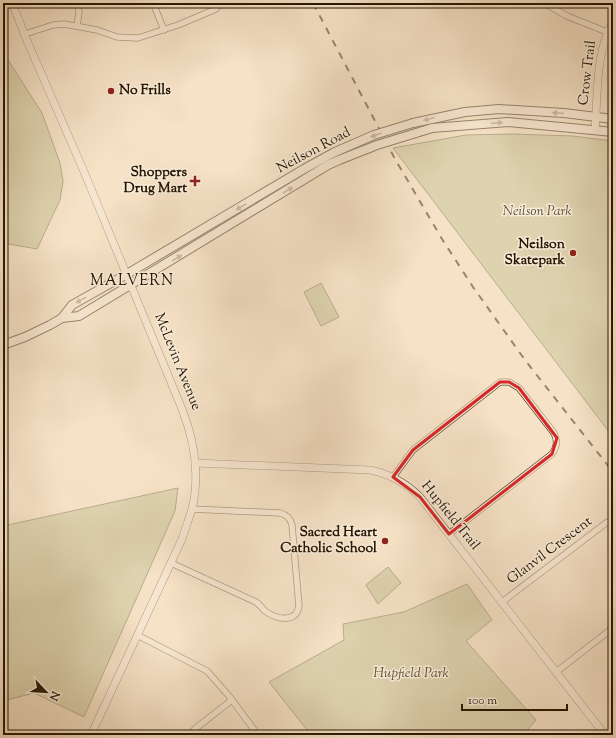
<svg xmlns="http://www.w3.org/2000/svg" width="616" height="738" font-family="'Sorts Mill Goudy',serif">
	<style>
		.green { fill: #c0c292; stroke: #726c4a }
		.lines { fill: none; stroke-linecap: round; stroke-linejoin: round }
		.minor-casing { stroke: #594932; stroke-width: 7 }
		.tertiary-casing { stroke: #594932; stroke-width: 8 }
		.secondary-casing { stroke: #251601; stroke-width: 10 }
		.minor { stroke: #f9ecda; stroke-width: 5.5 }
		.tertiary { stroke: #f9ecda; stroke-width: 7 }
		.secondary { stroke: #f9ecda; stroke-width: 8 }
		.rail { stroke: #251601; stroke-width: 2; stroke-dasharray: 7 7; stroke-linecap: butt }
		.secondary-bridge-casing { stroke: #251601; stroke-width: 10; stroke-linecap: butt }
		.secondary-bridge { stroke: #f9ecda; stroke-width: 8 }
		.oneway { fill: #9a8c78 }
		.marked { fill: none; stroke: #d62828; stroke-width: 3; stroke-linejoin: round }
		.poi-dot { fill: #8f2418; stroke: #f9ecda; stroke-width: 1.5 }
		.labels { text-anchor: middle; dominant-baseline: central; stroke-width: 3; stroke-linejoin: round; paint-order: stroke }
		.street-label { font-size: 14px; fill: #251601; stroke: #f9ecda }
		.poi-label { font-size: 14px; font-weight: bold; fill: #251601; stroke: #f9ecda; text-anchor: end }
		.park-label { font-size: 14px; font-style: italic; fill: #5b5234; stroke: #f9ecda }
		.neighbourhood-label { font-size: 15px; letter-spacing: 1px; fill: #251601; stroke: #f9ecda }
	</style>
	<rect width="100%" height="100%" fill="#f6e2c6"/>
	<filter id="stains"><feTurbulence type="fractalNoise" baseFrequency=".005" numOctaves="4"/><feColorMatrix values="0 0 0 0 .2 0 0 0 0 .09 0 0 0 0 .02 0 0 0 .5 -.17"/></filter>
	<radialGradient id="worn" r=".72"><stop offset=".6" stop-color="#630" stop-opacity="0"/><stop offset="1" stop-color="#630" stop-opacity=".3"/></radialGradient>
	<g class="green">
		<polygon points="3,52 42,113 60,163 63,181 60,200 37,249 3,243"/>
		<polygon points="511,134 573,136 613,141 613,437 393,148 466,135"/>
		<polygon points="321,283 339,317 321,326 304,292"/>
		<polygon points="178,488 175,511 84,717 34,693 3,701 3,526"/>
		<polygon points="388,567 401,583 378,604 366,585"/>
		<polygon points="467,584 492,620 466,641 536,720 523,735 311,735 269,682 344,640 343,624 404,612"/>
	</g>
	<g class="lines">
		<g class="minor-casing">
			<g id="minor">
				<polyline points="77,3 79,12 77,26"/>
				<polyline points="153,3 164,30"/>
				<polyline points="544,3 567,16 607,32"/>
				<polyline points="25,34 53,25 64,24 97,30 117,37 138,38 178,25 216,9 221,3"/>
				<path d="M393,477L413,450L500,382H509L519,388L554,433C558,441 557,447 552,454L449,534"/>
				<path d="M171,563L256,602C260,605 262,608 265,611C276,619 296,624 299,606L292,525C290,518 287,515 280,513L192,509"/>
				<polyline points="502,602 606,523 613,520"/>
				<polyline points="137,635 207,671 229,696 258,735"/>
				<polyline points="556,672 613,628"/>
				<polyline points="189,735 196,728 232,700"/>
			</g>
		</g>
		<g class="tertiary-casing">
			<g id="tertiary">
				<path d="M12,3L28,43L85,174L182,409C194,440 200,476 192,509C189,519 185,529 182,539L91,735"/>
				<path d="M595,130C598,94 595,53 613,22"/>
				<path d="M195,463L370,470C390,474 405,482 420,497L605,735"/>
			</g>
		</g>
		<g class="secondary-casing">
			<g id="secondary">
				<polyline points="413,123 465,112 499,109 564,113 613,119"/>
				<polyline points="416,133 432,128 508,122 613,132"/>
				<polyline points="62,318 79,316 328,165 339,160"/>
				<polyline points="3,345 25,337 50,325 62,318 72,305 127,274 304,169 335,152"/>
			</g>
		</g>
		<use href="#minor" class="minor"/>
		<use href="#tertiary" class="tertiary"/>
		<use href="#secondary" class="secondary"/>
		<polyline class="rail" points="313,3 395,159 442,239 473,287 525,360 613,472"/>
		<g class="secondary-bridge-casing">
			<g id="secondary-bridge">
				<polyline points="335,152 374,135 413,123"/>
				<polyline points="339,160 377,145 416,133"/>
			</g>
		</g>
		<use href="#secondary-bridge" class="secondary-bridge"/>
	</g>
	<defs><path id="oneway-solid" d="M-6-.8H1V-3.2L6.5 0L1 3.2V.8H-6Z"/></defs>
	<g class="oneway">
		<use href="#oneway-solid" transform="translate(558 113) rotate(-177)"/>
		<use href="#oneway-solid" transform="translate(429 119) rotate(166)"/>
		<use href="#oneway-solid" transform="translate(497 123) rotate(-4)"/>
		<use href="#oneway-solid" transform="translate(376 135) rotate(160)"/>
		<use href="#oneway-solid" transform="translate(288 190) rotate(-31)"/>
		<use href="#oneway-solid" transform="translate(241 207) rotate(149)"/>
		<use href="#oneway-solid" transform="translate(177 258) rotate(-31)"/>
		<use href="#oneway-solid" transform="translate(81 300) rotate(151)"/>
	</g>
	<path d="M0 0H616V738H0ZM500,382H509L519,388L557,438L552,454L449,534L420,497L393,477L413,450Z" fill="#f6e2c6" fill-opacity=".55" fill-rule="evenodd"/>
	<path class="marked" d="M500,382H509L519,388L557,438L552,454L449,534L420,497L393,477L413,450Z"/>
	<g class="poi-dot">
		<circle cx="111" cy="91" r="4"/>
		<path d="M193 175h4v4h4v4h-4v4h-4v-4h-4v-4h4z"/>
		<circle cx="573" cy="253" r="4"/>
		<circle cx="385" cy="541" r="4"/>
	</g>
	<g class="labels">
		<g class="street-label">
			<text transform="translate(588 73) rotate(-83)">Crow Trail</text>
			<text transform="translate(314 151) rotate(-28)">Neilson Road</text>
			<text transform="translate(177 362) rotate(68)">McLevin Avenue</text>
			<text transform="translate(450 516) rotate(51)">Hupfield Trail</text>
			<text transform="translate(550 551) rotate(-37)">Glanvil Crescent</text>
		</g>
		<g class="poi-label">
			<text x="119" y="91" text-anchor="start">No Frills</text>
			<text x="187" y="173">Shoppers<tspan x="187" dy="16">Drug Mart</tspan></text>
			<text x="565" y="245">Neilson<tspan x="565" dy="16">Skatepark</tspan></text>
			<text x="377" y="533">Sacred Heart<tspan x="377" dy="16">Catholic School</tspan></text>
		</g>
		<g class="park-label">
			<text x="537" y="212">Neilson Park</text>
			<text x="411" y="674">Hupfield Park</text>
		</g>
		<g class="neighbourhood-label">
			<text x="132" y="281">MALVERN</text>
		</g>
	</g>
	<rect width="616" height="738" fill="none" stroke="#f6e2c6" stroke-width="16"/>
	<rect x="4" y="4" width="608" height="730" fill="none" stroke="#251601" stroke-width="2"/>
	<rect x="8" y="8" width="600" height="722" fill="none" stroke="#251601"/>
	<g transform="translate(46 692) rotate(115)" stroke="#f9ecda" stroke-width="3" paint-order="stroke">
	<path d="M0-3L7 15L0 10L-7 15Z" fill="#251601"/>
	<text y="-6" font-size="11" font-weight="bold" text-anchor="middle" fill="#251601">N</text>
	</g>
	<path d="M462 704v6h105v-6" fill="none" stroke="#251601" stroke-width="2"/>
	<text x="468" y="704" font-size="12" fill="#251601" stroke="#f9ecda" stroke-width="3" paint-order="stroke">100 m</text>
	<rect width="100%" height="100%" filter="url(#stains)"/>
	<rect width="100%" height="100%" fill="url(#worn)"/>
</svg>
